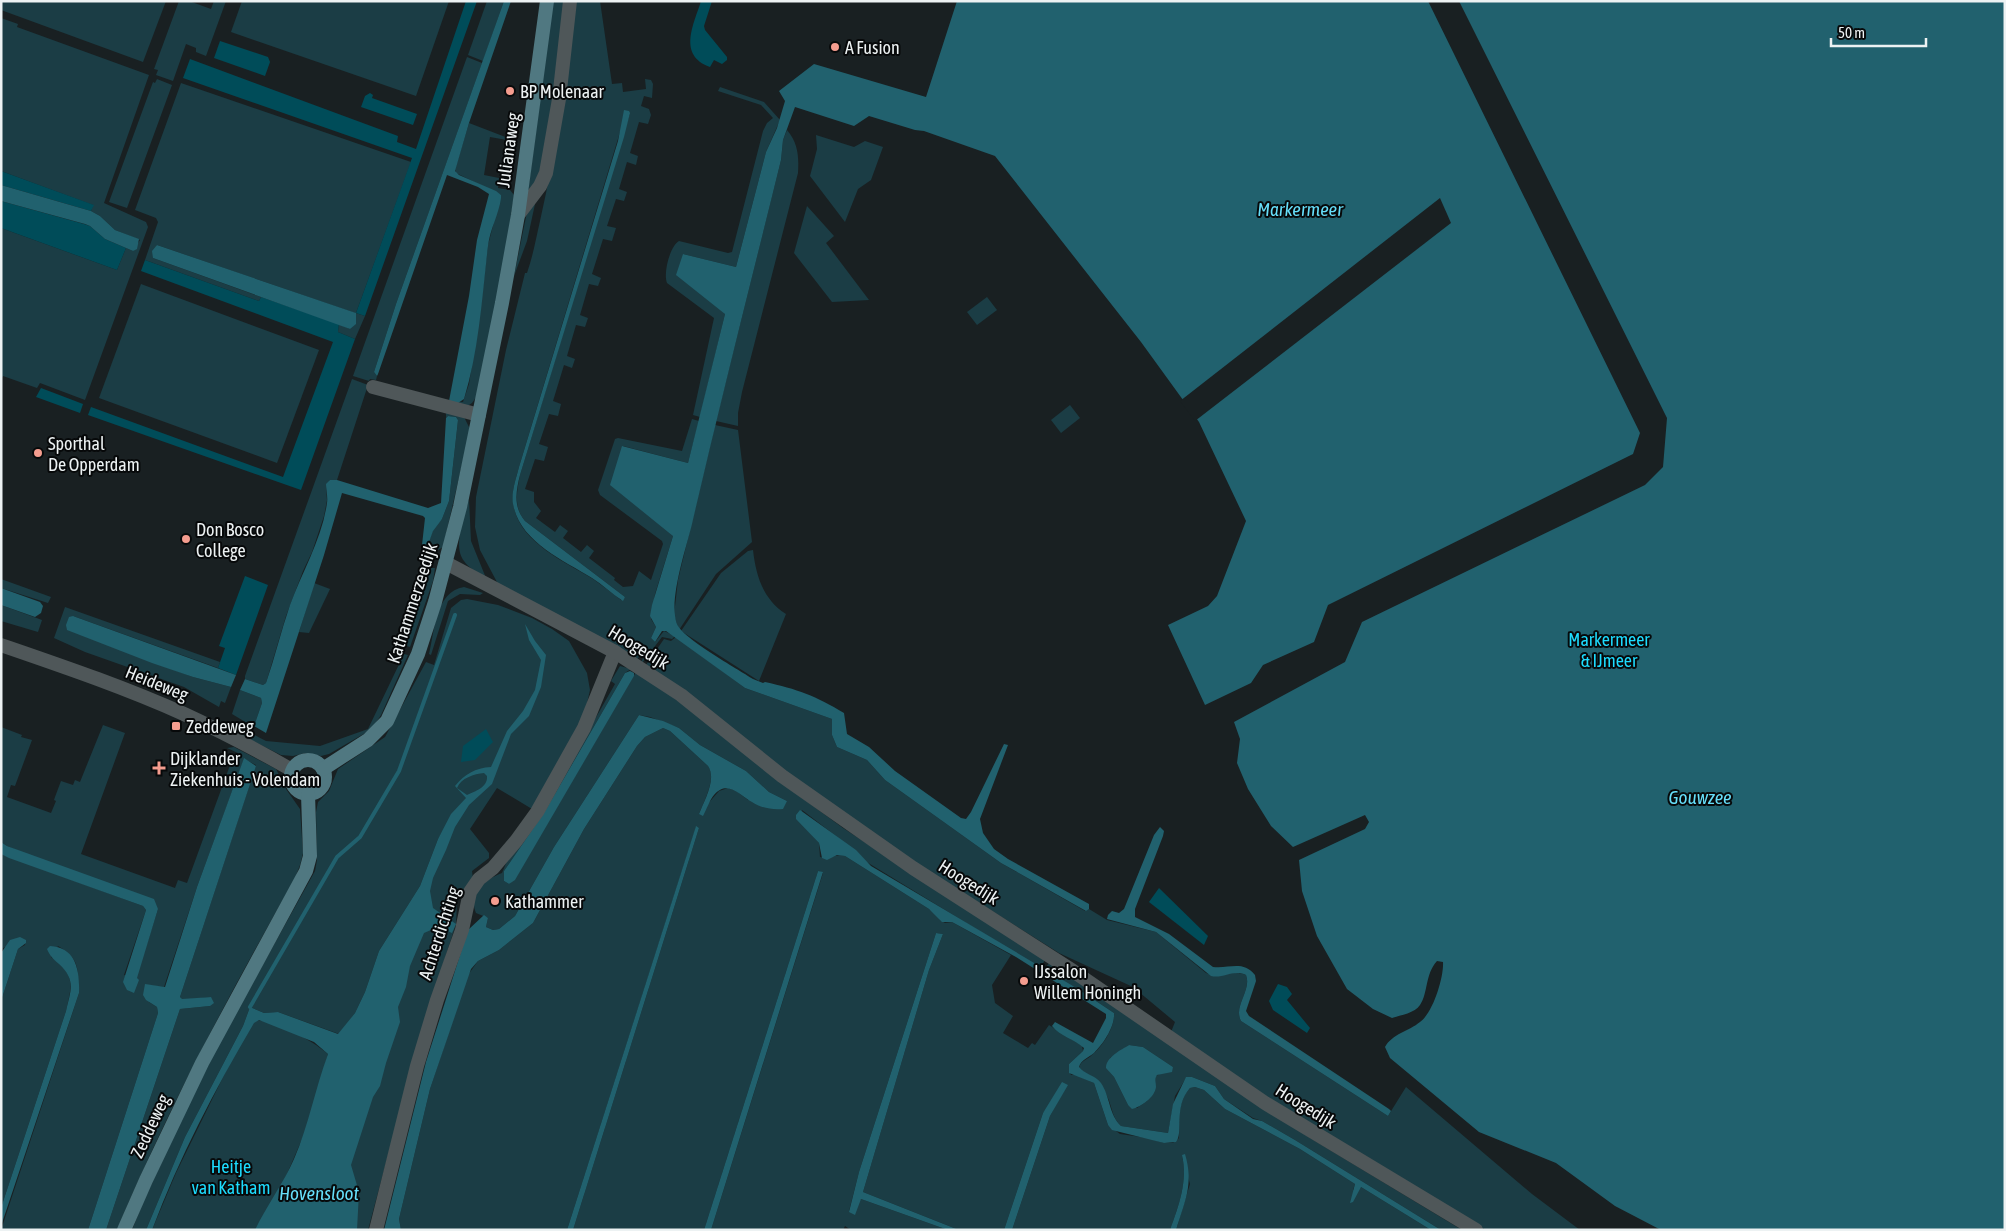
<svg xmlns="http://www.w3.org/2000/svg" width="2006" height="1231" font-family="'Asap Condensed',sans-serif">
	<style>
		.green { fill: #1b3d45; fill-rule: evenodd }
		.forest { fill: #004c59 }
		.water { fill: #21616e; fill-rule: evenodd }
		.pier { fill: #192022 }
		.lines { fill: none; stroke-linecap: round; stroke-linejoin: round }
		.stream { stroke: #21616e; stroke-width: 4 }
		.minor { stroke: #4f5759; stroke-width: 14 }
		.tertiary { stroke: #4f5759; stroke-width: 14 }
		.secondary { stroke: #507881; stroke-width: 14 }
		.poi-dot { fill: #f59d8f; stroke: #07090a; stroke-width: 2 }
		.labels { text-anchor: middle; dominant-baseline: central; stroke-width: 4; stroke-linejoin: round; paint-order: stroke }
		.poi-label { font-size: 18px; fill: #edf2f3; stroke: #07090a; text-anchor: start }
		.street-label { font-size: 18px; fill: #edf2f3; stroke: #07090a }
		.park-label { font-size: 18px; fill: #1ddcfe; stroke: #07090a }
		.water-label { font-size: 19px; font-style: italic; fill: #66dffa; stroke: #07090a }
	</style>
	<rect width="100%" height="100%" fill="#192022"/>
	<g class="green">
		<polygon points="1,1 166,1 143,62 1,10"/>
		<polygon points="179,1 189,1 211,9 214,1 226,1 206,56 196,52 196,48 186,44 173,81 156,75 158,70 154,69"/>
		<polygon points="242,1 449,1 416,96 231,32"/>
		<polygon points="487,1 504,1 483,61 468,55"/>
		<polygon points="553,1 565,1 553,106 541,174 528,191"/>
		<path d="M574,1H600L612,84L622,83L623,92L646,89L645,79L651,80L653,84L652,98L644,96L641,106L649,109L651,115L648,124L639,122L630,153L638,156L636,165L627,162L619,189L627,192L624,201L616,199L607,226L616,228L612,241L603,239L592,274L601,278L598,286L589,284L580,315L588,318L585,327L576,325L567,356L575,359L572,368L564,365L553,401L561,404L558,416L549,414L539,444L548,447L544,461L535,459L525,489L534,492V502L541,511L536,518L555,532L560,525L568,531L563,538L581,552L587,545L594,551L589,558L615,578L614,580L623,587L633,586L639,571L651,580L663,544L662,541L600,495L598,490L615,439L618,438L682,451L692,419L699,421L688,463L623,446L673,536L655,594L651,619L656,627L651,638L655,642L664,631L675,636L672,639L662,637L642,663L641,662L647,651L644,648L637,660L498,584L480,550L475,527L476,497L506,350L525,273H527C533,256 536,238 540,221C557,148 565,75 574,1ZM630,113L520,475C517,491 513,507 525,521L625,597L621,600C612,593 603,586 593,579C564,561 516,541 513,501C512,490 516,478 519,467L620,132Z"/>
		<polygon points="1,18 18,24 17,27 149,75 104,203 146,222 148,227 85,400 40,383 37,388 3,376 1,379 1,228 117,270 126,248 133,251 140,240 115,230 100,216 91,211 93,205 1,171"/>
		<polygon points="467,57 482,63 396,304 374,372 377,376 376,380 370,379 369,381 353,376"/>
		<polygon points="157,79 172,85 127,208 109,202 153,82 155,83"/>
		<polygon points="181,83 411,162 356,313 365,316 355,339 338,332 339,324 350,329 355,313 157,245 153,258 261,297 259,301 145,260 158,222 156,218 135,210"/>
		<path d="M720,87L764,102L780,120L766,152L736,267L683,254L725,314L700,417L693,415L714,318L667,283C663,273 670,246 679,241L728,253L732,252L763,131L767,123L773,118L761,105L718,91Z"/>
		<polygon points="469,123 508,138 507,140 490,137 484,175 499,178 498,188 510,190 514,195 506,252 477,396 472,403 466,407 449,401 463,402 469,384 480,312 488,245 501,195 456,173 455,169"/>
		<path d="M787,130C798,143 799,156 798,173L742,392L738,413V426L716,421L781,160L783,140Z"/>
		<polygon points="816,135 854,147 865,141 883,147 871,180 858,189 845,222 810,176 817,149"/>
		<polygon points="535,204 527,241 514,276 527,212"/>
		<polygon points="807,206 834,236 826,243 869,300 832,302 794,253"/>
		<polygon points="141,284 319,350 277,463 99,398"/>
		<polygon points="987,297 997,310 977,325 967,312"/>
		<polygon points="352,379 368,385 337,480 330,480 326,487 327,500 324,516 312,552 303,571 286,616 266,683 263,685 245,679 245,676"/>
		<polygon points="1070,405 1080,418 1061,433 1051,420"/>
		<polygon points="446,411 464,417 469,427 469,434 443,547 438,550 425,547 428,544 434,527 442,519 449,501 458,420 456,417 448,416 446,418"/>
		<polygon points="715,425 738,430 752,542 716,574 679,630 674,615 678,580"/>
		<path d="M469,499L471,541L486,578C479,573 469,569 464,561C452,546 465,516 469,499Z"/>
		<path d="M753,550C756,576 763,599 786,614L759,681L681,631L721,573L748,551Z"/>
		<polygon points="431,568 435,568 433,581 410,647 400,644 413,616"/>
		<polygon points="1,579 51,597 48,603 1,588"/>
		<polygon points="314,583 330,589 309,633 299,632"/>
		<path d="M464,587L483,593L480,595L460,594L448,601L431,655L429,654C435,630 435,592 464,587Z"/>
		<path d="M467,599L498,605L532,618L552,629L569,641L587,673L590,690L584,717L532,809L497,788L470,829L489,853V858L472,871L473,879C468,885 463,889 459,895C456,899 457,917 456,924L419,1039L368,1230H302L456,809L438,839L420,886L379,951L365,992L355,1013L339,1034L278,1012L264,1013L250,1007L243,1026L185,1137L146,1230H132L144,1200L207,1065L315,871L317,860L316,812L318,802L329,791L338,769L385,737L426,662L434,665L451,608L461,600Z"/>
		<polygon points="1,605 42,620 38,632 1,621"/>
		<polygon points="65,607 220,662 218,668 73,616 131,654 193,677 231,687 225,703 221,701 219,707 184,687 85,652 54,638"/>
		<path d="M676,637L745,688L832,719V735L837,747L867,760L885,780L1001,863L1085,911L1089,909L1107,920L1156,932L1206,973C1221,979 1232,969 1246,975C1252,990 1233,1006 1241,1021L1388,1116L1406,1087L1532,1194L1580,1230H1486L1285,1109L1171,1032L1175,1022L1133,987L1059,953L905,856L797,780L646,665L664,639L671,641Z"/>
		<polygon points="404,654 408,655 381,715 374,726 367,732 329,754 321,756 305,753 293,756 281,755 229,729 231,724 234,724 266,741 320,746 368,729"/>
		<path d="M620,666L631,669L625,673L545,811L504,871V881L509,884L516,877L636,672L684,705L775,778L843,828L1045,960L1040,968L865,861L858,853L802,810L805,827L819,843L820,857C831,860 835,853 845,856L929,909L939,917L940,920L945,923L952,922L1011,955L992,985L995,1003L1013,1016L1003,1033L1028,1048L1032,1043L1035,1045L1049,1025L1082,1046L1083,1051L1069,1064V1071L1071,1075H1076L1094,1083L1108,1125L1120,1134L1148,1138L1164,1143H1173L1179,1138C1180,1120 1177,1102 1190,1088L1195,1087L1204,1090L1225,1109L1300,1149L1355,1184L1353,1190L1361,1187L1431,1230H1176L1190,1184L1182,1155C1188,1181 1179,1205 1170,1230H1012L1050,1116L1067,1085L1043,1113L1004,1230H959L863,1192L929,970L943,934L936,933L859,1172L849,1211L861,1199L948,1230H851L845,1226L843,1230H711L823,873L818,871L704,1230H573L699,828L696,827L567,1230H401L399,1219L430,1089L468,975L478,961L499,950L533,923L584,829L637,746L645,737L663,728L670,731L708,766C717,778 704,801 699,814L719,791L728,788L735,790L748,800L787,801L769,792L746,771L700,745L679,728L650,717L639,715L554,847L515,916L499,929L493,930L486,927L488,918L476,913C468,894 485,879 502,873L507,861L550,798L615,684L611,681Z"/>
		<polygon points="240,690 261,698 262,703 254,726 252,726 232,714"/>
		<path d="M103,725L125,733L81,854L175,888L178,880L187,883L233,757L240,754L227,748L234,747L276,769L286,789L300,809L303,853L300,865L295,878C230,993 168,1108 117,1230H106L180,1009L210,1006L211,997L182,1000L180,997L256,765L244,759L197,887L164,987L146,985L149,1002L157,1007L158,1013L88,1230H1L79,993C77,968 81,960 58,946L51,957C76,976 72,984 66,1011L1,1208V1001L18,949L25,945L26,940L3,948L1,953V854L143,906L146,910L124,975L136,978L158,909L7,846L1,842V727L22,735L21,737L32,740L15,786L11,785L7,797L51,813L56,801L54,800L55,797L61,781L73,785L75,780L80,782Z"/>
		<polygon points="1049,963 1091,990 1088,996 1044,970"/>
		<path d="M1094,992L1310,1138L1462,1230H1441L1295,1140L1262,1121L1253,1118L1224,1099L1215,1086L1192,1077L1186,1078L1175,1096L1168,1133L1121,1126C1112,1118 1112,1106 1107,1096C1102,1084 1089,1076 1079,1068C1081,1060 1087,1060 1092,1055C1103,1046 1115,1027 1114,1013L1090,997ZM1129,1045L1143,1047L1173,1067L1170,1072H1163L1156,1076L1147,1101L1137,1108L1128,1105L1114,1077L1109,1071L1110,1058Z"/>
		<path d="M251,1020C274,1019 310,1039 328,1054L308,1125L263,1230H152L176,1173Z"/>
	</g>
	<g class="forest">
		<polygon points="466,1 477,1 365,316 356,313 412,158 183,78 190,59 398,136 397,142 416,149"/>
		<path d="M701,1H712L704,26L705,30L727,57V60L722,64L714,60L710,67C677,55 694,24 701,1Z"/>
		<polygon points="220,41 268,57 270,62 265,76 214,58"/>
		<polygon points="370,93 373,95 372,98 417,114 413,125 361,107 365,96"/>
		<polygon points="1,171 94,205 91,211 1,185"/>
		<polygon points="1,201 84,224 90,226 105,239 126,248 117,270 1,228"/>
		<polygon points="145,260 259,301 261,297 339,324 338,332 355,339 301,490 88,415 91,407 283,477 333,342 141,271"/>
		<polygon points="41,388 83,404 80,413 36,397"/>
		<polygon points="245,576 268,585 236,675 218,668 225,648 219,646"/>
		<polygon points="486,729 493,742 475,760 461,762 463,746"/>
		<polygon points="1159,888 1208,936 1204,945 1149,902"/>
		<polygon points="1278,984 1287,987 1292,994 1287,1000 1310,1028 1307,1033 1273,1010 1269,1001"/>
	</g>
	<g class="water">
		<path d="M504,1H511L469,123L455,171L459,175L496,191L501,195V198C499,214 490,229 488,246C482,297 479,350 464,399L458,403L449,401L469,296L477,240L489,194L478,187L447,175L378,374L377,376L374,372L396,304Z"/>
		<path d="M957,1H1428L1640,433L1633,454L1328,605L1314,642L1263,665L1251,683L1205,705L1168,625L1208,606L1217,596L1246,521L1199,422L1141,342L995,156L924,131L915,130L869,116L854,126L795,107L783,140L781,160C751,282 720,403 692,524C686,549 668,601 677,624C682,638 738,669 753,679L763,683L765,682C797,689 816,696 844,713L847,734L869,747L895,771L961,818L966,819L971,812L1004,744L1008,745L980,819L983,833L994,849L1008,859L1089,904V909L1086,911L1001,863L885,780L867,760L837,747L832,735V719L745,688L666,631H662L655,642L651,638L656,627L650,616L652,605L673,536L610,485L622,446L688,463L725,314L676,275L683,254L736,267L766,152L777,128L785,101L779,91L814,64L926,97Z"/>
		<path d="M1459,1H2005V1230H1661L1615,1206L1556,1163L1479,1132L1390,1058L1385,1047C1392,1034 1409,1031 1420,1022C1433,1013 1444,977 1443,962L1437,961C1425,974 1428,994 1420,1005C1415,1013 1401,1015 1392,1018L1373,1009L1347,989L1317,936L1302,891L1299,860L1365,829L1369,822L1365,815L1293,847L1271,826L1248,789L1237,763L1240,739L1234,722L1345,662L1362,622L1645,485L1663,467L1667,418Z"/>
		<path d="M624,110L629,111L630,113L624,137L520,475C516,491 513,507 525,521L625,597L623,601C612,594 603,585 592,578C563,560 520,542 513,504C511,492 516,479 519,467L618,141Z"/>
		<polygon points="1,185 91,211 100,216 115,230 139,239 137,249 133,251 105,239 90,226 85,224 1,201"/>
		<polygon points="157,245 356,313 356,324 350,329 153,258 152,251"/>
		<path d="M448,416L456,417L458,420L449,501L442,519L433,531L428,545L425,547L422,545L425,518L423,516L342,493L324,555L266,733L254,726L262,703L261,698L240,690L245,679L263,685L266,683C275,657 281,631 290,605C302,572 322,539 327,503C328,497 326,490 326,484L330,480H337L428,508L441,503L446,418Z"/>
		<polygon points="1,588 40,602 43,606 41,613 35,617 1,605"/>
		<polygon points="73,616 236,675 231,687 193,677 152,663 67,630 66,625 69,617"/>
		<path d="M525,624L535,641L546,655L541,687L529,716L511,734L492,784L469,805L455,827L446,850L433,878L430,891L433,908L456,924L452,933L438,927L424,933L410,966L406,987L398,1007L400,1022L386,1063L380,1086L373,1097L351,1165L359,1192L357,1230H255C267,1205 283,1184 294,1159C309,1124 315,1089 328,1054L314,1042L259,1020L254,1023C215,1089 179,1158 152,1230H146L185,1137L243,1026L250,1007L264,1013L278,1012L338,1034L355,1013L365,992L379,951L420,886L438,839L451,814L466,798L455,786C465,774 475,768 491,767L507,731L523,711L535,690L541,660L529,640ZM484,773L487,776C488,787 476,791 467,795L457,788C461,778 474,774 484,773Z"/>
		<polygon points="630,671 634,673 634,676 515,880 509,884 504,881 504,871 545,811 625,673"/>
		<path d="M639,715L663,721L679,728L700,745L746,771L769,792L787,801L783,809C772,810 761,808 752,802C740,796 728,779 714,795C709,801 707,809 703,816L699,814C704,801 717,779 708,766L670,731L663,728L645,737L637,746L584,829L533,923L499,950L478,961L471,969L430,1089L399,1219L401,1230H384L426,1062L468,930L484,915L488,918L486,927L493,930L499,929L515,916L554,847Z"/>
		<polygon points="244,758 256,766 180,997 182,999 211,997 214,1003 210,1006 180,1009 106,1230 88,1230 158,1013 157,1007 146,1000 143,995 145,984 165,987 197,887"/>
		<path d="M800,810L856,850L871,866L1078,989L1114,1013C1115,1027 1103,1044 1094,1053C1088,1058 1081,1060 1079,1067C1084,1074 1095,1075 1101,1083C1110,1096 1109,1115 1121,1126L1168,1133L1173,1104L1186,1077H1192L1215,1086L1224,1099L1253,1119L1262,1121L1295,1140L1441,1230H1431L1361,1187L1353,1202L1350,1203L1355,1184L1300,1149L1225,1109L1204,1090L1195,1087L1190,1088C1173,1107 1184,1133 1176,1142L1164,1143L1112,1130L1108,1125L1094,1083L1069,1073V1064L1083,1051L1084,1048C1074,1039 1060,1036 1052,1026L1055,1022L1093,1043L1106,1018V1014L1016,957L952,922H942L929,909L845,856L837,855L827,860L822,858L819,843L796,819V815Z"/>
		<polygon points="696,826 699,828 573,1230 567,1230"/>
		<path d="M1160,827L1164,831L1163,836L1135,909V917L1169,934L1213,967C1229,969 1243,960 1255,975L1256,981L1246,1011L1249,1016L1389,1109L1391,1111L1388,1116L1241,1021C1233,1006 1252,990 1246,975C1234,969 1223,979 1211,976L1156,932L1107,919L1108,915L1112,911L1119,913L1124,909L1154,835Z"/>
		<polygon points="1,842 7,846 154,899 158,909 137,978 139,980 134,993 127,990 123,982 146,910 143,906 9,858 1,854"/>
		<polygon points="818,871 823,872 711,1230 704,1230"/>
		<polygon points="936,933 943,934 929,970 863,1192 959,1230 948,1230 861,1199 855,1215 849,1212 859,1172"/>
		<polygon points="20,937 26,940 26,943 18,949 1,1001 1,953 10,940"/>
		<path d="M50,946C76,947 80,971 79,993L1,1226V1208L66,1011C71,990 76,980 59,964C53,959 50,956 47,949Z"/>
		<path d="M1129,1045L1143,1047L1173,1067L1172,1072L1157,1075C1154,1080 1156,1081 1156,1087C1155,1097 1141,1107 1132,1109L1128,1105L1114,1077L1106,1068C1106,1057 1121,1050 1129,1045Z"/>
		<polygon points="1062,1082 1068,1085 1050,1116 1012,1230 1004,1230 1043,1113"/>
		<path d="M1185,1154C1194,1184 1185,1201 1176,1230H1170C1179,1205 1188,1181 1182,1155Z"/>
	</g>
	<polygon class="pier" points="1440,198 1451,223 1195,421 1180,401"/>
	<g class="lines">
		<polyline class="stream" points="250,1007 337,857 360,837 399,771 455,615"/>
		<g class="minor">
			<polyline points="518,215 540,186 546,173 559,99 570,1"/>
			<polyline points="373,387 479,415"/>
			<polyline points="376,1230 417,1066 437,1000 462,930 470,892 479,879 493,868 516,841 537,812 584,728 615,652"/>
		</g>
		<g class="tertiary">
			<polyline points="446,563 615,652 681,695 782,776 913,868 1073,971 1265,1103 1476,1230"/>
			<path d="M1,645C62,666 124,687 184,714C221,731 257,750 292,770"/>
		</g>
		<g class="secondary">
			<circle cx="308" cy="777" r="17"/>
			<polyline points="323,769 368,740 387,721 418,654 435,602 460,507 502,303 518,215 547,1"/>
			<polyline points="124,1230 146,1180 202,1063 306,871 310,856 308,794"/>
		</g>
	</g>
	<g class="poi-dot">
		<circle cx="835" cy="47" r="5"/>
		<circle cx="510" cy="91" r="5"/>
		<circle cx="38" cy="453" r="5"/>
		<circle cx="186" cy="539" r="5"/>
		<rect x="171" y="721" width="10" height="10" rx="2.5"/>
		<path d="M156.5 760.5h5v5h5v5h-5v5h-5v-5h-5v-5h5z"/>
		<circle cx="495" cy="901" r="5"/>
		<circle cx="1024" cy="981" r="5"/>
	</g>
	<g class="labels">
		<g class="poi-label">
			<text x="845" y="47">A Fusion</text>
			<text x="520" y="91">BP Molenaar</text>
			<text x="48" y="443">Sporthal<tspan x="48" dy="21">De Opperdam</tspan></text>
			<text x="196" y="529">Don Bosco<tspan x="196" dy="21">College</tspan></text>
			<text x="186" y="726">Zeddeweg</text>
			<text x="170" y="758">Dijklander<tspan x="170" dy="21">Ziekenhuis - Volendam</tspan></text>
			<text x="505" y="901">Kathammer</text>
			<text x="1034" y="971">IJssalon<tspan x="1034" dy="21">Willem Honingh</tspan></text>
		</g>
		<g class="street-label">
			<text transform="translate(508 150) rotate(-82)">Julianaweg</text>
			<text transform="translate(412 603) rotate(-72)">Kathammerzeedijk</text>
			<text transform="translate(639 647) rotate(31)">Hoogedijk</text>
			<text transform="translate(157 683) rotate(22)">Heideweg</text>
			<text transform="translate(969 882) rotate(32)">Hoogedijk</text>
			<text transform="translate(439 933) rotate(-72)">Achterdichting</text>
			<text transform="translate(1306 1106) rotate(32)">Hoogedijk</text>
			<text transform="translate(150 1126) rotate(-65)">Zeddeweg</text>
		</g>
		<g class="park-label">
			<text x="1609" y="639">Markermeer<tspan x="1609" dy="21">&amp; IJmeer</tspan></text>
			<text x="231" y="1166">Heitje<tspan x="231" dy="21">van Katham</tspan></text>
		</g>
		<g class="water-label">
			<text x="1300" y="209">Markermeer</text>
			<text x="1700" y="797">Gouwzee</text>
			<text x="319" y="1193">Hovensloot</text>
		</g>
	</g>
	<rect width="2006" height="1231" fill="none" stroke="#edf2f3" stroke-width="5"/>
	<path d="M1831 38v8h95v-8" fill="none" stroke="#edf2f3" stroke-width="2.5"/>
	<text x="1838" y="38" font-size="15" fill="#edf2f3" stroke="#07090a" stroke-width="4" paint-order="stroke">50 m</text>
</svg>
